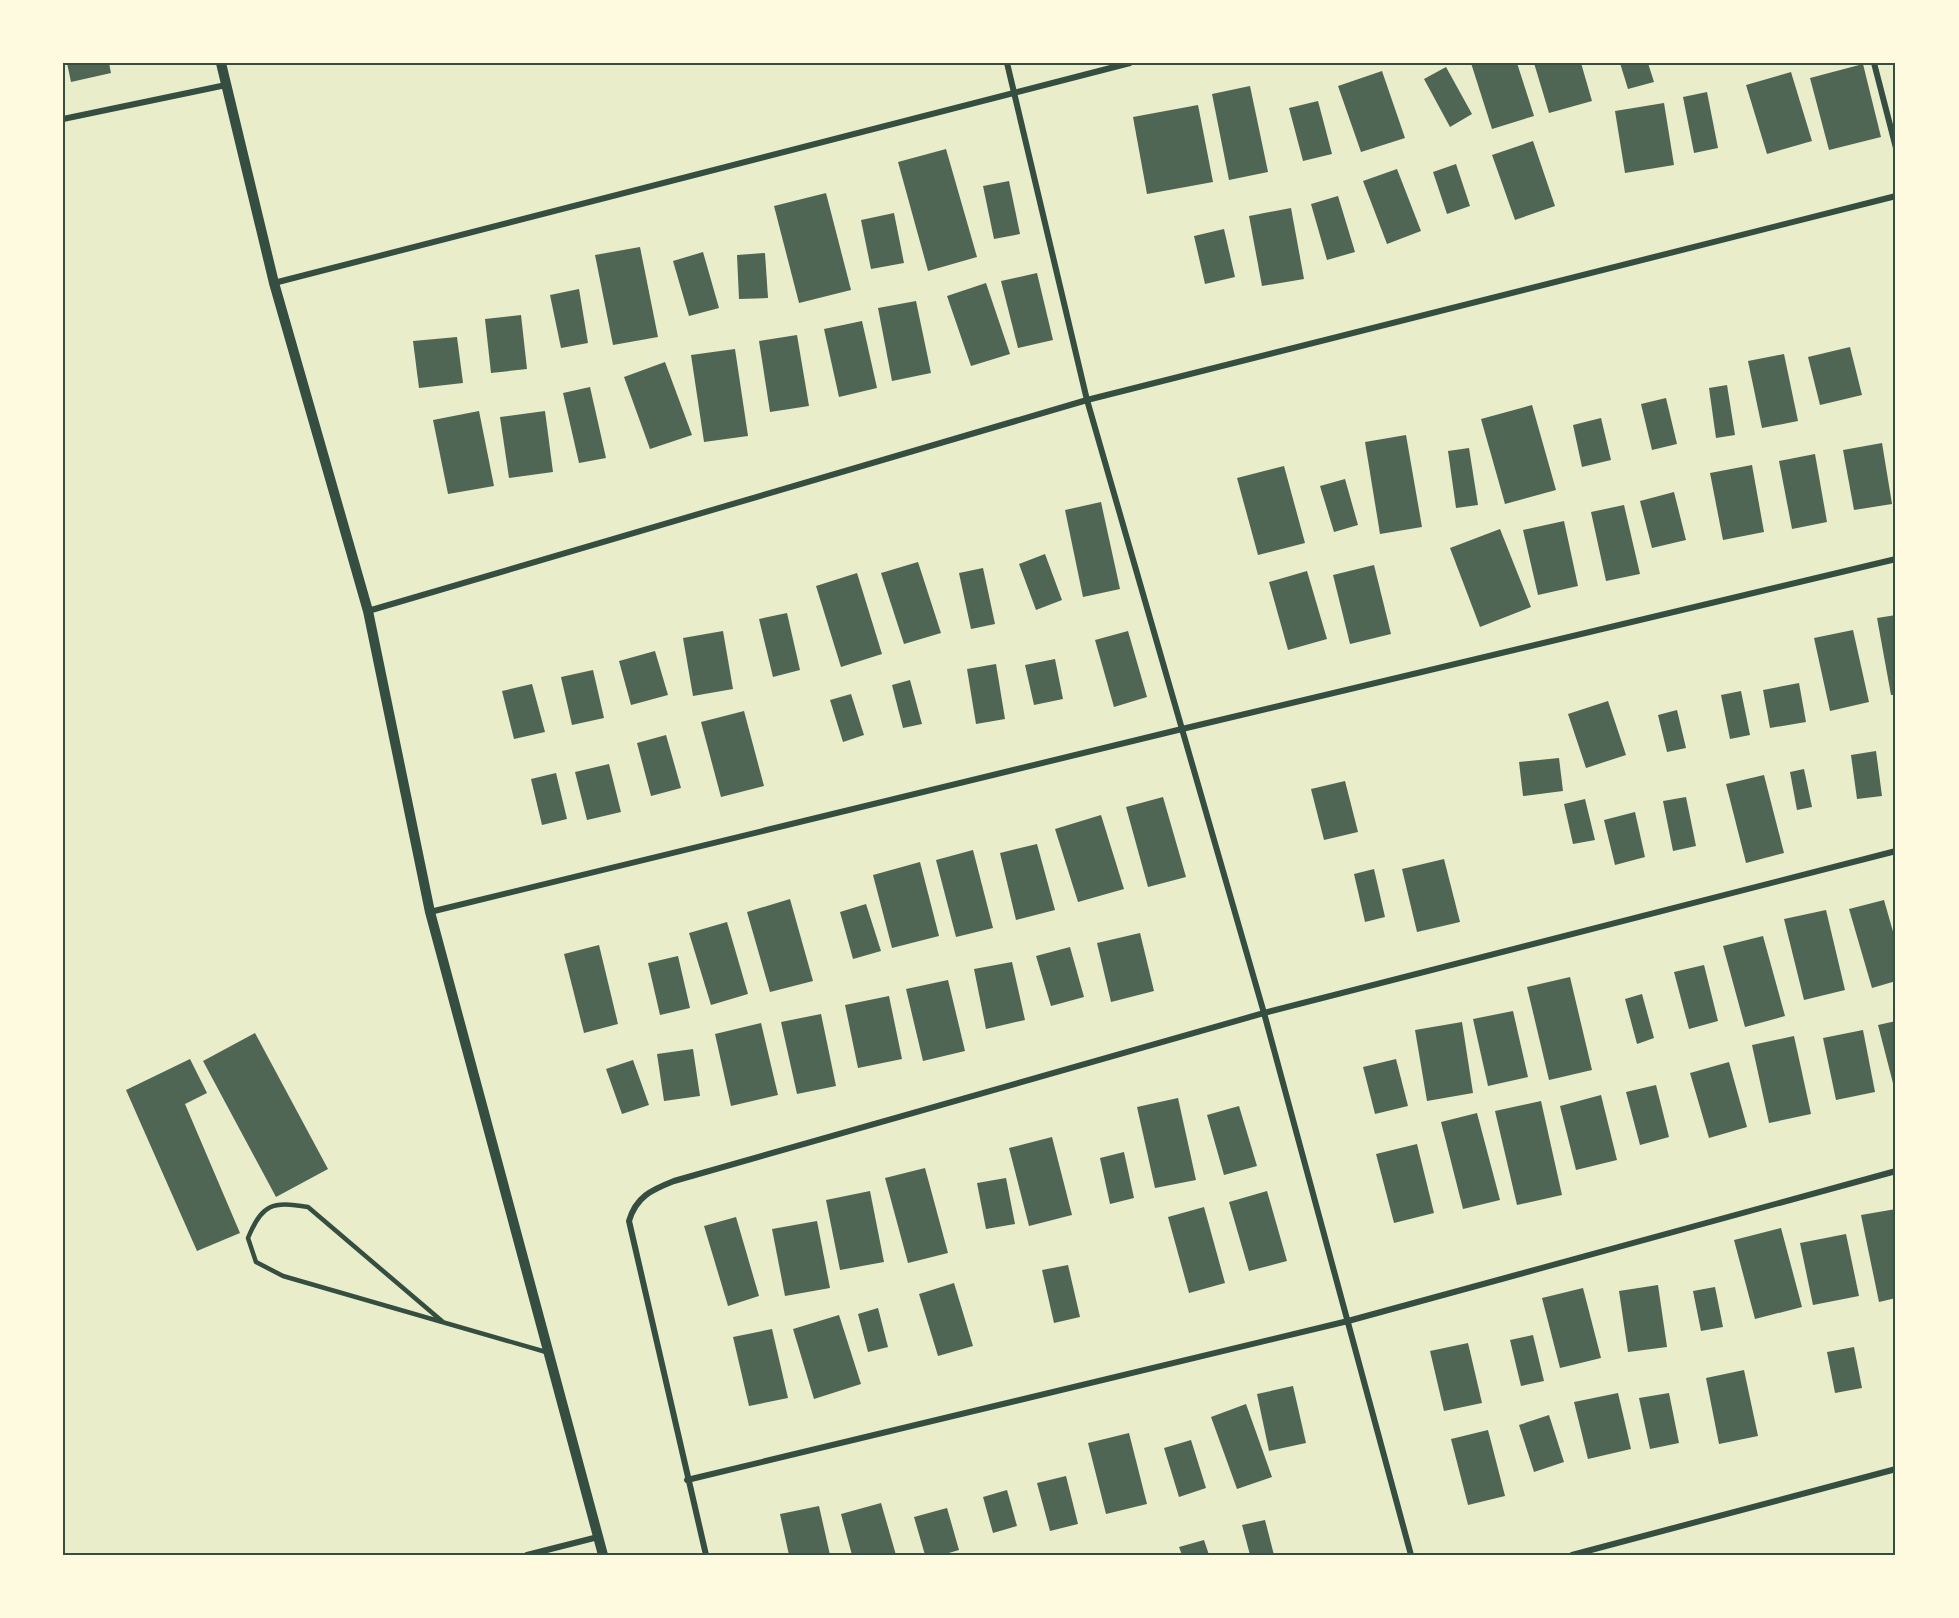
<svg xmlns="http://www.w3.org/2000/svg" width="1959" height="1618" font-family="Montserrat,sans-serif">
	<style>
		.building { fill: #4f6655 }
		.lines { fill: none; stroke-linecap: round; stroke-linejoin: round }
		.service { stroke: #344e41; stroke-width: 4.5 }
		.minor { stroke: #344e41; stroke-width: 6 }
		.tertiary { stroke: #344e41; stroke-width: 10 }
		.neatline { fill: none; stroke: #344e41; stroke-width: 2 }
	</style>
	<rect width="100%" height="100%" fill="#e9edc9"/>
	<g class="building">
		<polygon points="67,63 109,63 111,73 71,82"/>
		<polygon points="1471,63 1517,63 1534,116 1492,129"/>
		<polygon points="1534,63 1581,63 1592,101 1549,113"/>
		<polygon points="1620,63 1648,63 1654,82 1628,89"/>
		<polygon points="1863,64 1881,137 1829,150 1810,78"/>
		<polygon points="1446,67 1472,114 1450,127 1424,79"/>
		<polygon points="1382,71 1405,138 1361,152 1338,86"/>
		<polygon points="1791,72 1812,141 1767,154 1746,85"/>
		<polygon points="1250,86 1268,172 1229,180 1212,94"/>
		<polygon points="1707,92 1718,148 1694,153 1683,97"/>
		<polygon points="1318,101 1332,154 1303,161 1289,108"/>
		<polygon points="1664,103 1674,165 1625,173 1615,111"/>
		<polygon points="1198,105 1213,182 1147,194 1133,117"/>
		<polygon points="1533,141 1555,206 1515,220 1492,155"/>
		<polygon points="946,149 977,257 928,271 898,162"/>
		<polygon points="1456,164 1470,206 1447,214 1433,172"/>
		<polygon points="1397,169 1421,231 1387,244 1363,181"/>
		<polygon points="1009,181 1020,234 994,239 983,186"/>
		<polygon points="826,193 851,290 799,303 774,206"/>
		<polygon points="1338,196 1355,252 1327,260 1311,204"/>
		<polygon points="1291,208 1304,279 1262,286 1249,216"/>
		<polygon points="894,213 904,263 871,269 861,220"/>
		<polygon points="1224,229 1235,277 1205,284 1194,236"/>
		<polygon points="640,247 658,337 613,345 595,255"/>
		<polygon points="703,252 719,308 689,316 673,261"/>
		<polygon points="765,253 768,298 739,299 737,255"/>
		<polygon points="1037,273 1053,340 1018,348 1001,281"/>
		<polygon points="986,283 1010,354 971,366 947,296"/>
		<polygon points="579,289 588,343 561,348 550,295"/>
		<polygon points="916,301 931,373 892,381 878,308"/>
		<polygon points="521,315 527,369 491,373 485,319"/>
		<polygon points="862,321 877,388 839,397 824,329"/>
		<polygon points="797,335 809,406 770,412 759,341"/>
		<polygon points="457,337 463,383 419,388 413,341"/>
		<polygon points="1850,347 1862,395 1820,405 1808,357"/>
		<polygon points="735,349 748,436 704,442 691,355"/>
		<polygon points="1784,354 1798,421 1762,428 1748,361"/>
		<polygon points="665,362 692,435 650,449 624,377"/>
		<polygon points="1727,385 1735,435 1716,438 1709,388"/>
		<polygon points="590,387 606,458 579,463 563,393"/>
		<polygon points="1666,398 1677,444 1652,450 1641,404"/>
		<polygon points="1532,405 1556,490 1505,504 1481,419"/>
		<polygon points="479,411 494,486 448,494 433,420"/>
		<polygon points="545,411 553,472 509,478 500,417"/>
		<polygon points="1601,418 1611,460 1582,467 1573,425"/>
		<polygon points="1406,435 1422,527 1380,534 1365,442"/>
		<polygon points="1882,443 1892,504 1854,510 1843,450"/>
		<polygon points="1469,448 1478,505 1456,508 1448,451"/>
		<polygon points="1815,454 1827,522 1792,529 1779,461"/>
		<polygon points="1752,465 1764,532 1723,540 1710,473"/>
		<polygon points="1284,466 1305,543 1258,555 1237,478"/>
		<polygon points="1345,479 1358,525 1334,532 1320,486"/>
		<polygon points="1674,492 1686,540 1652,548 1640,501"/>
		<polygon points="1101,502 1120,589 1083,597 1065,510"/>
		<polygon points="1624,505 1640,574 1606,581 1591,512"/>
		<polygon points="1564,521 1578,586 1538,595 1523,530"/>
		<polygon points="1500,529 1531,607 1480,627 1450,548"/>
		<polygon points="1045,554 1062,600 1036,610 1019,564"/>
		<polygon points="918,562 941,633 904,644 881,573"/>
		<polygon points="1374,565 1391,634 1350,644 1333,575"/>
		<polygon points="983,568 995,624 971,629 959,573"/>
		<polygon points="1307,571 1327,639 1288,650 1269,582"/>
		<polygon points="857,573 882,654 841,667 816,586"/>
		<polygon points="787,613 800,670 773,677 759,619"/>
		<polygon points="1896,615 1896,695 1891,695 1877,618"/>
		<polygon points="1853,630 1869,702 1830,711 1814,638"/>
		<polygon points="723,631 733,689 693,696 683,638"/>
		<polygon points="1128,631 1147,697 1114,707 1095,640"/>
		<polygon points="655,651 668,695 631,705 619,661"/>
		<polygon points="1055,659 1063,699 1034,705 1025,665"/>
		<polygon points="996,664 1005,719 976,724 967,669"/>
		<polygon points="593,670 604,718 572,725 561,677"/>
		<polygon points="910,680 922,724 903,728 892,685"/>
		<polygon points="1799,683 1806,722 1770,728 1763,690"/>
		<polygon points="532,684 545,732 514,739 502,691"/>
		<polygon points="1741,691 1750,735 1730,739 1721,695"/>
		<polygon points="851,694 864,735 843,742 830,700"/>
		<polygon points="1608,701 1626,755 1586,768 1568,714"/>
		<polygon points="1677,710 1686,748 1667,752 1658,715"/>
		<polygon points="744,711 764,786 721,797 701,722"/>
		<polygon points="666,735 681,788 651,796 637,743"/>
		<polygon points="1876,751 1882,796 1857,799 1851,755"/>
		<polygon points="1559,758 1563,791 1523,796 1519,762"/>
		<polygon points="609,764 621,812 587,820 575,772"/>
		<polygon points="1804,769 1812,807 1797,810 1790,772"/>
		<polygon points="556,773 567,819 542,825 531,779"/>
		<polygon points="1764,775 1784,853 1746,863 1726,784"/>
		<polygon points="1345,781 1358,832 1324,840 1311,789"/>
		<polygon points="1163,797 1186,877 1148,887 1126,807"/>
		<polygon points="1686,797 1696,846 1673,851 1663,801"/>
		<polygon points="1585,799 1595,840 1573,844 1564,804"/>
		<polygon points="1635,812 1645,857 1615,865 1604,820"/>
		<polygon points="1101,815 1124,889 1078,902 1055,829"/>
		<polygon points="1037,844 1055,910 1016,920 1000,853"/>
		<polygon points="973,850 993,928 956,937 936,860"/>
		<polygon points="1444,859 1460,922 1417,932 1402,869"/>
		<polygon points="920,862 939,936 892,948 873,875"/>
		<polygon points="1374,869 1385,917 1365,922 1354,874"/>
		<polygon points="790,899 813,981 770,992 747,912"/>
		<polygon points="1884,900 1896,942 1896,981 1872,988 1849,909"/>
		<polygon points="866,904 881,951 853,959 840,912"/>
		<polygon points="1826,910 1845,990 1804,1000 1784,919"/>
		<polygon points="727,922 748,994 711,1005 689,933"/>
		<polygon points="1140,933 1154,991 1111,1002 1097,943"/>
		<polygon points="1763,936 1785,1016 1745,1027 1723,946"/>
		<polygon points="599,945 618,1024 584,1033 564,954"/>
		<polygon points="1070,947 1084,997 1051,1006 1036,956"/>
		<polygon points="678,956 690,1008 660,1015 648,963"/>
		<polygon points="1012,962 1025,1020 986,1029 974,969"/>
		<polygon points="1704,965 1718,1021 1689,1029 1674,972"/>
		<polygon points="1570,977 1592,1070 1549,1080 1527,987"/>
		<polygon points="948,980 965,1051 923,1061 906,989"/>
		<polygon points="1642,994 1654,1038 1637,1044 1625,999"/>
		<polygon points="889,996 902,1059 858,1068 845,1005"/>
		<polygon points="1513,1011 1528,1077 1488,1086 1473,1019"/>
		<polygon points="821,1014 836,1086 797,1094 781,1022"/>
		<polygon points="1896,1021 1896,1091 1895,1091 1878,1025"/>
		<polygon points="1462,1022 1473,1093 1427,1101 1415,1030"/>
		<polygon points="761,1023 778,1095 731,1106 715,1034"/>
		<polygon points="1863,1030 1875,1092 1836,1100 1823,1038"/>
		<polygon points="255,1033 328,1169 276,1197 203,1061"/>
		<polygon points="1794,1036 1811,1114 1769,1123 1752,1045"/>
		<polygon points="693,1049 700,1096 664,1101 657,1054"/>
		<polygon points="190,1059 207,1093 185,1104 240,1233 197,1251 126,1090"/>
		<polygon points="1396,1059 1408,1106 1375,1114 1363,1067"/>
		<polygon points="633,1060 649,1105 622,1114 606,1069"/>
		<polygon points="1729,1062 1747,1127 1709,1138 1690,1073"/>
		<polygon points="1656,1085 1669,1137 1640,1145 1626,1092"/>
		<polygon points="1601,1095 1617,1160 1576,1170 1560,1106"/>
		<polygon points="1178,1098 1196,1180 1155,1188 1137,1107"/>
		<polygon points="1541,1101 1562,1195 1517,1205 1495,1111"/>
		<polygon points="1239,1106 1257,1166 1224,1175 1207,1115"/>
		<polygon points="1477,1113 1500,1200 1463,1209 1441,1122"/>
		<polygon points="1052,1137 1072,1215 1029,1226 1009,1148"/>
		<polygon points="1417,1144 1434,1213 1394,1223 1376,1154"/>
		<polygon points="1124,1152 1134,1198 1110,1204 1100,1158"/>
		<polygon points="925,1168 948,1253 908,1263 885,1178"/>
		<polygon points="1006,1178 1015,1224 986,1229 977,1183"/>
		<polygon points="870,1191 884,1262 840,1270 826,1200"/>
		<polygon points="1267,1191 1287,1261 1249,1271 1229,1202"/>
		<polygon points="1204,1207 1225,1283 1189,1293 1168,1217"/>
		<polygon points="1896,1209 1896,1298 1879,1302 1861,1215"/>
		<polygon points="736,1217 759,1296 728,1306 704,1226"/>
		<polygon points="817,1221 830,1288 785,1296 772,1229"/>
		<polygon points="1781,1228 1802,1307 1755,1319 1734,1240"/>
		<polygon points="1846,1234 1859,1296 1813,1305 1800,1243"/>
		<polygon points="1068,1265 1080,1317 1054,1323 1042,1270"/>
		<polygon points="954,1283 973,1346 938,1356 919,1294"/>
		<polygon points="1658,1285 1667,1347 1628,1352 1619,1291"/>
		<polygon points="1715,1287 1723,1327 1701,1331 1693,1291"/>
		<polygon points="1583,1288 1601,1358 1560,1368 1542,1298"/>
		<polygon points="878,1308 888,1347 868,1352 858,1314"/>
		<polygon points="839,1315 861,1384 814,1399 793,1329"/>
		<polygon points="772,1329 788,1398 749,1406 733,1337"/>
		<polygon points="1533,1335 1544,1381 1521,1386 1510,1340"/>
		<polygon points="1468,1343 1482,1403 1444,1411 1430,1351"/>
		<polygon points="1854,1347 1862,1388 1835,1393 1827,1352"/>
		<polygon points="1744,1370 1758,1436 1719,1444 1706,1378"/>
		<polygon points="1293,1386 1306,1443 1269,1451 1257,1394"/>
		<polygon points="1618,1393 1631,1449 1588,1459 1574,1402"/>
		<polygon points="1669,1393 1679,1443 1650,1449 1639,1398"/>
		<polygon points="1246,1404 1272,1477 1237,1489 1211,1417"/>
		<polygon points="1549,1415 1564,1462 1534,1472 1519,1425"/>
		<polygon points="1488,1430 1505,1496 1468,1505 1451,1439"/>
		<polygon points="1129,1433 1147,1504 1106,1514 1088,1443"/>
		<polygon points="1191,1440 1206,1488 1179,1497 1164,1448"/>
		<polygon points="1066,1476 1078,1524 1050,1531 1037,1483"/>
		<polygon points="1007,1490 1017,1526 993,1533 983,1497"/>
		<polygon points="881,1503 896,1555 852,1555 841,1514"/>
		<polygon points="819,1506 830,1555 789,1555 780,1514"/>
		<polygon points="947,1508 959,1550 942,1555 925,1555 914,1517"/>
		<polygon points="1265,1520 1274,1555 1250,1555 1242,1525"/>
		<polygon points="1204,1540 1209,1555 1182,1555 1179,1547"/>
	</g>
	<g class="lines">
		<path class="service" d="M443,1322L308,1207C272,1201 262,1204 248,1238L256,1262L283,1276L546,1352"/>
		<g class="minor">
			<polyline points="1007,63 1087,400 1264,1013 1411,1555"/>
			<polyline points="1874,63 1896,148"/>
			<polyline points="63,119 226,85"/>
			<polyline points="274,283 1130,63"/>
			<polyline points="368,611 1087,400 1896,196"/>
			<polyline points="430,912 1182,729 1896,559"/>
			<polyline points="687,1480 1348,1321 1896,1171"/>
			<polyline points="527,1555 598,1537"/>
			<path d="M706,1555L629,1221C636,1197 651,1190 674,1181L1264,1013L1896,851"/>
			<polyline points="1572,1555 1896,1469"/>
		</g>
		<polyline class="tertiary" points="221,63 274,283 368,611 430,912 603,1555"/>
	</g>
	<rect width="1959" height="1618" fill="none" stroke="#fefae0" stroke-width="129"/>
	<rect x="64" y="64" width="1830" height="1490" class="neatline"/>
</svg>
